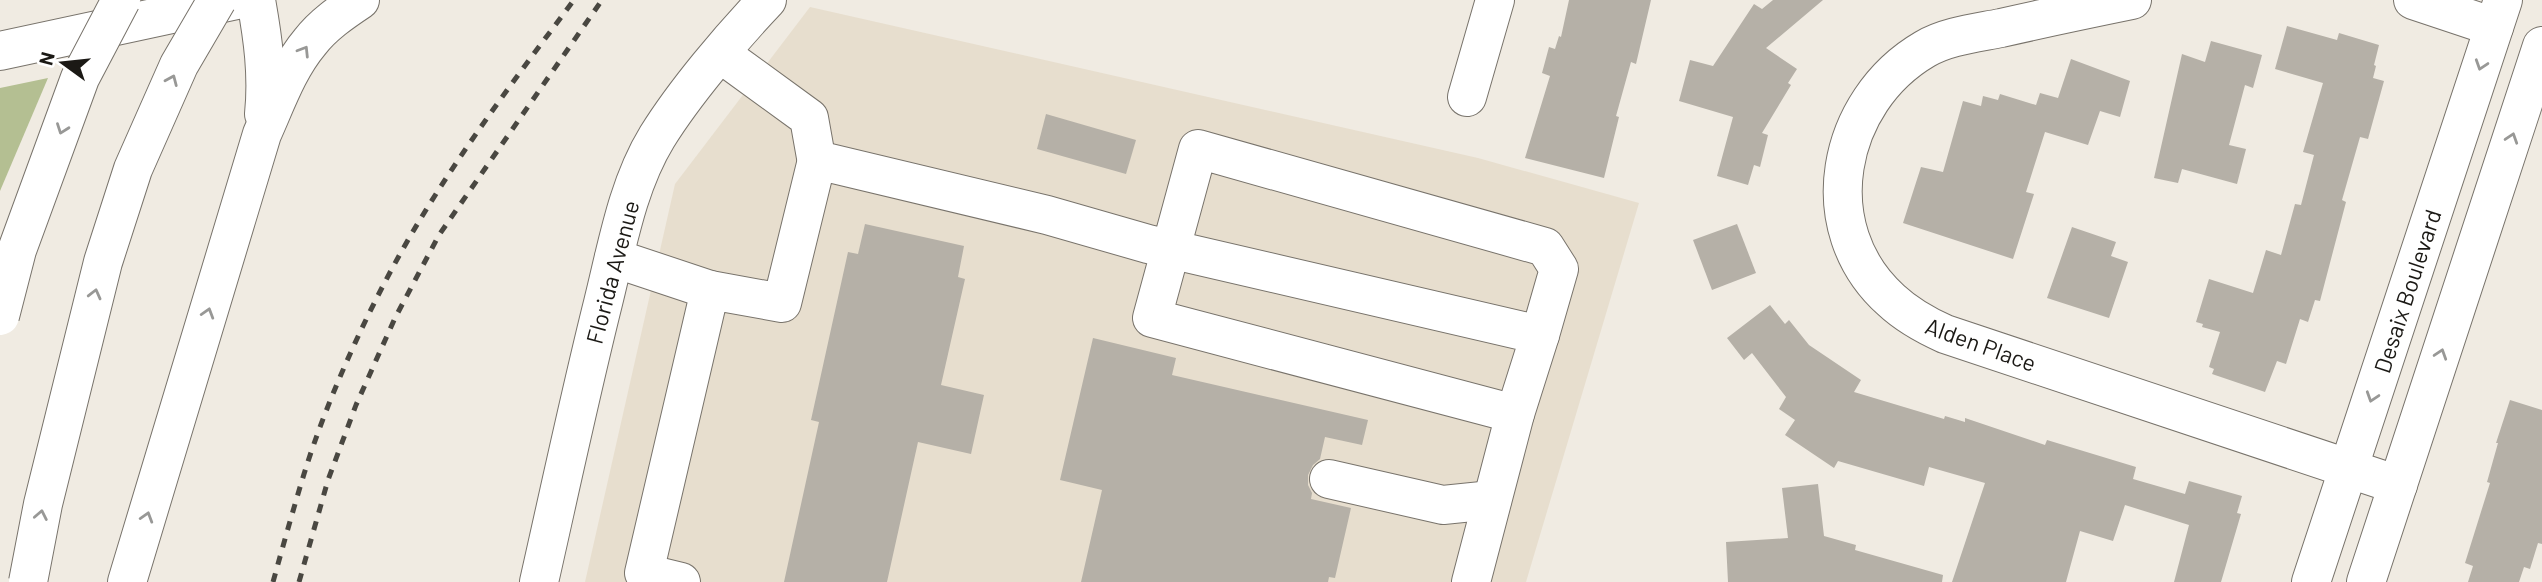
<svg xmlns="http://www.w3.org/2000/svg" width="2542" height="582" font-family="Barlow,sans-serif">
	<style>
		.built { fill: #e7dece }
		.green { fill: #b4bf92 }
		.building { fill: #b5b0a7 }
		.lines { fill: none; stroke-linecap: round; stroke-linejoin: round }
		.minor-casing { stroke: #78736b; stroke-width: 40 }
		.major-casing { stroke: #78736b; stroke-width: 40 }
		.highway-casing { stroke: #78736b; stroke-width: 40 }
		.minor { stroke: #fff; stroke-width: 38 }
		.major { stroke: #fff; stroke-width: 38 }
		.highway { stroke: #fff; stroke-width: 38 }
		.rail { stroke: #494741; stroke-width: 5; stroke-dasharray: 9 9; stroke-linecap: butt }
		.highway-bridge-casing { stroke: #78736b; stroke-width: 40; stroke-linecap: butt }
		.highway-bridge { stroke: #fff; stroke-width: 38 }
		.oneway { stroke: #989896 }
		.labels { text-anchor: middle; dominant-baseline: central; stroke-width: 5; stroke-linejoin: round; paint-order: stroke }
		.street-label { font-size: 23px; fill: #1b1915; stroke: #fff }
	</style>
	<rect width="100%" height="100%" fill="#f0ebe2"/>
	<polygon class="built" points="810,7 1478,158 1639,203 1526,582 585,582 675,184"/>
	<polygon class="green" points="48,78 0,191 0,88"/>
	<g class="building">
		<polygon points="1569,0 1651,0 1636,64 1631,62 1616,116 1619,117 1604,178 1525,158 1550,76 1542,73 1549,47 1555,49 1559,36 1561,37"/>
		<polygon points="1773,0 1823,0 1766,48 1797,69 1788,83 1791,85 1762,133 1768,135 1760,167 1754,165 1748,185 1717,176 1733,117 1679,101 1690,60 1713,66 1754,4 1762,9"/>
		<polygon points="2287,26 2337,40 2339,33 2379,45 2374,65 2376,66 2373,78 2384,81 2368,139 2360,137 2342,200 2346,202 2320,301 2315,300 2308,322 2300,319 2286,364 2277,361 2265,392 2212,374 2214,369 2209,367 2220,332 2202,327 2203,324 2196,322 2209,279 2253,293 2266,250 2281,255 2295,204 2301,205 2314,155 2303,152 2323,83 2275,69"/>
		<polygon points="2211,41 2262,55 2253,88 2245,85 2229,145 2246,149 2237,184 2182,169 2178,183 2154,178 2182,54 2205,62"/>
		<polygon points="2071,59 2130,81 2120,117 2100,111 2088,145 2045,132 2026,192 2034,194 2013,259 1903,223 1921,167 1943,172 1963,101 1981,106 1983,96 1998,100 2000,94 2036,105 2040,93 2058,98"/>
		<polygon points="1046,114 1136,140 1126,174 1037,149"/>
		<polygon points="865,224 964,246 958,277 965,279 941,385 984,395 971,454 918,442 887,582 784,582 819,422 811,420 848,252 858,254"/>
		<polygon points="1737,224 1756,273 1712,290 1693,240"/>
		<polygon points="2072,227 2116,242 2111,256 2128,262 2109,318 2047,298"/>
		<polygon points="1770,305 1785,324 1789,320 1809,345 1861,380 1854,392 1944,419 1945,416 1965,422 1965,418 2045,445 2047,440 2136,467 2133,479 2185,494 2189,481 2242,496 2237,513 2241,514 2221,582 2174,582 2189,525 2125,505 2113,541 2080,531 2066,582 1952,582 1985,483 1929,467 1924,486 1838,461 1834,468 1785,435 1795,420 1779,409 1786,397 1752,353 1744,360 1727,338"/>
		<polygon points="1093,338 1176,358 1172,375 1368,420 1362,445 1325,437 1320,459 1313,465 1308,475 1308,485 1312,493 1311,499 1351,508 1335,578 1329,577 1328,582 1081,582 1102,490 1060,480"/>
		<polygon points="2510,400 2542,410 2542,544 2538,543 2530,569 2524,567 2519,582 2468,582 2473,566 2465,563 2490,483 2487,482 2498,443 2496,443"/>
		<polygon points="1818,484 1824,536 1856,545 1855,550 1943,575 1942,582 1728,582 1726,542 1788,538 1782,488"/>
	</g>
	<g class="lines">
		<g class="minor-casing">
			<g id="minor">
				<path d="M2132,0C2088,9 2045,18 2001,28C1976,33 1947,36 1925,49C1836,101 1811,228 1891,300C1907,315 1925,325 1945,334L2398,485"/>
				<polyline points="2413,0 2494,27"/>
				<polyline points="721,54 809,118 817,163"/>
				<polyline points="1467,97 1495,0"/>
				<polyline points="614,258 710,290"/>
				<polyline points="1515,414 1152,318 1198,149 1545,247 1559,269 1540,335"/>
				<polyline points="1329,479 1443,505 1492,500"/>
				<path d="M539,582C560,489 580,395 603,303C617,247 627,186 657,137C685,92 730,39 767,0"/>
				<polyline points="681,582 644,573 710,290 782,303 817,160 1047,215 1148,244 1540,335 1515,414 1471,582"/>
				<polyline points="2311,582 2503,0"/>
				<polyline points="2366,582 2542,46"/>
			</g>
		</g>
		<g class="major-casing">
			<polyline id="major" points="0,51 237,0"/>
		</g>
		<g class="highway-casing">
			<g id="highway">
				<path d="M256,0C263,39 268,75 264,114"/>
				<path d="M127,582L262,134C276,103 288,68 310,42C323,25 342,12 360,0"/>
			</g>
		</g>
		<use href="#minor" class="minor"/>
		<use href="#major" class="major"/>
		<use href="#highway" class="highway"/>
		<g class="rail">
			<path d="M273,582C283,546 293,510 304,474C329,393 374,296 418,223C465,145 520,72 574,0"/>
			<polyline points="299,582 328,480 356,405 395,318 439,235 602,0"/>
		</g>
		<g class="highway-bridge-casing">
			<g id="highway-bridge">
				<polyline points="0,316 17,250 80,78 121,0"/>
				<polyline points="28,582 43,504 103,262 133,169 179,65 217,0"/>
			</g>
		</g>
		<use href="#highway-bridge" class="highway-bridge"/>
	</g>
	<defs><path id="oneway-chevron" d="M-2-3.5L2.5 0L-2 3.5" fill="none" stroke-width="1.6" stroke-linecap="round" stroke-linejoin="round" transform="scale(1.75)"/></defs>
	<g class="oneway">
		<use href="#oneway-chevron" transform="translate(304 51) rotate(-58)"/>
		<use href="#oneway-chevron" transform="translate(2481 65) rotate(108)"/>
		<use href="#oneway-chevron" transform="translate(172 80) rotate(-67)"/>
		<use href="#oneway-chevron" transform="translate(62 129) rotate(110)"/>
		<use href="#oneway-chevron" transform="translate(2512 138) rotate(-72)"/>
		<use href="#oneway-chevron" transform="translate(95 294) rotate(-76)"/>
		<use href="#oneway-chevron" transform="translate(208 313) rotate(-73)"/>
		<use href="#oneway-chevron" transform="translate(2441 354) rotate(-72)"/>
		<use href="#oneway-chevron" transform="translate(2372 397) rotate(108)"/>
		<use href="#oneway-chevron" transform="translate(41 515) rotate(-79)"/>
		<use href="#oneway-chevron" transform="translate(147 517) rotate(-73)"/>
	</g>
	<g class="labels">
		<g class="street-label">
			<text transform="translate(612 272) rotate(-75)">Florida Avenue</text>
			<text transform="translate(2407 291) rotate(-72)">Desaix Boulevard</text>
			<text transform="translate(1981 344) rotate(20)">Alden Place</text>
		</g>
	</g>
	<g transform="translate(63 63) rotate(285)" stroke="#ffffff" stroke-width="5" paint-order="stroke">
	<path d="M0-5L12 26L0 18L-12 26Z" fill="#1b1915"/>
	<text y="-10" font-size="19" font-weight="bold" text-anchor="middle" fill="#1b1915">N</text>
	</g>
</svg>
